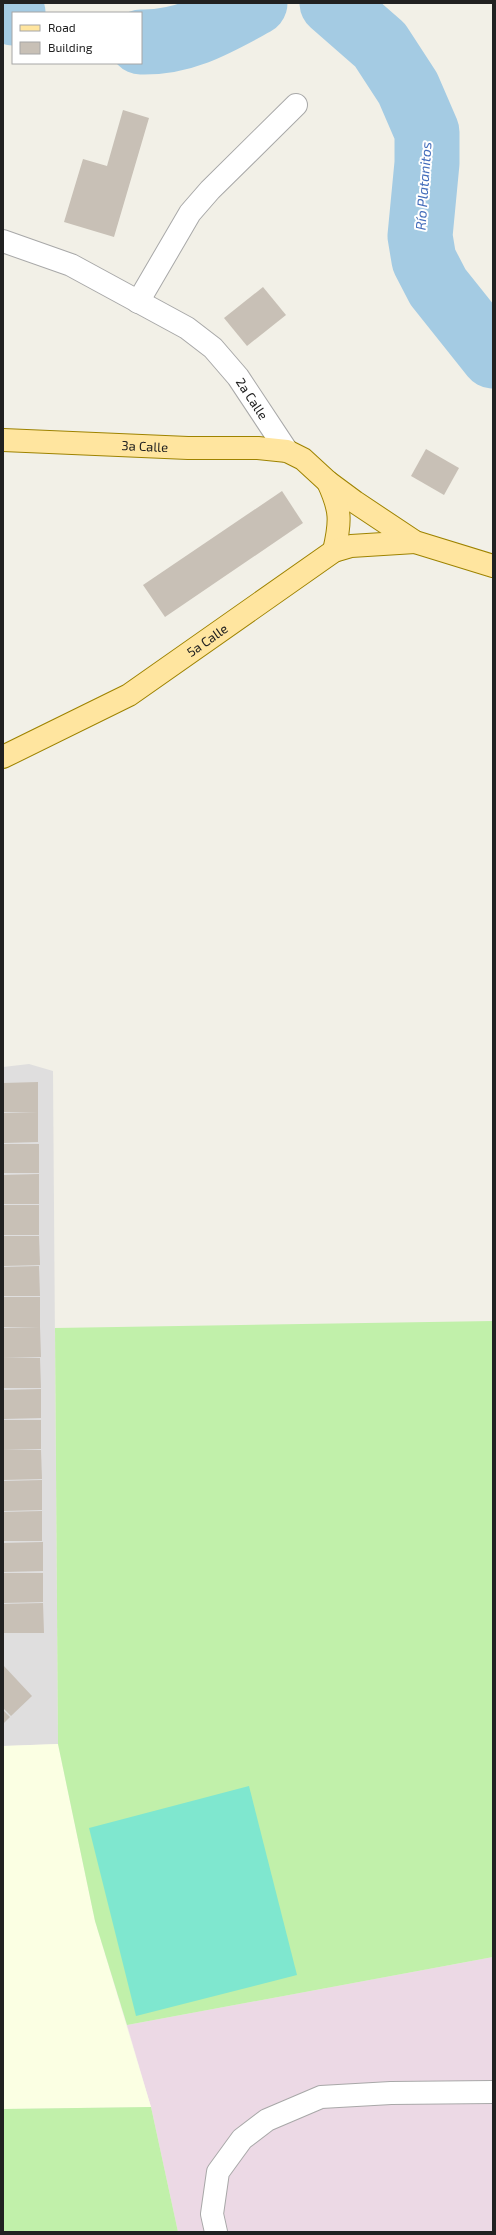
<svg xmlns="http://www.w3.org/2000/svg" width="496" height="2235" font-family="'Exo 2',sans-serif">
	<style>
		.residential { fill: #dfdede }
		.industrial { fill: #ecd9e5 }
		.education { fill: #fbffe3 }
		.grass { fill: #c1f0aa }
		.pitch { fill: #7fe7cf }
		.lines { fill: none; stroke-linecap: round; stroke-linejoin: round }
		.river { stroke: #a4cbe3; stroke-width: 65 }
		.building { fill: #c8c0b6 }
		.minor-casing { stroke: #a8a8a8; stroke-width: 24 }
		.major-casing { stroke: #9e8300; stroke-width: 24 }
		.minor { stroke: #fff; stroke-width: 22 }
		.major { stroke: #ffe59f; stroke-width: 22 }
		.labels { text-anchor: middle; dominant-baseline: central; stroke-width: 4; stroke-linejoin: round; paint-order: stroke }
		.street-label { font-size: 13px; fill: #212121; stroke: #fff }
		.water-label { font-size: 14px; font-style: italic; fill: #446dbb; stroke: #fff }
	</style>
	<rect width="100%" height="100%" fill="#f2f0e7"/>
	<polygon class="residential" points="29,1064 53,1071 58,1744 3,1746 3,1067"/>
	<polygon class="industrial" points="493,1957 493,2232 178,2232 151,2107 127,2025"/>
	<polygon class="education" points="58,1744 95,1921 151,2107 3,2109 3,1746"/>
	<g class="grass">
		<polygon points="493,1321 493,1957 127,2025 95,1921 58,1744 55,1328"/>
		<polygon points="151,2107 178,2232 3,2232 3,2109"/>
	</g>
	<polygon class="pitch" points="249,1786 297,1975 136,2016 89,1828"/>
	<g class="lines">
		<g class="river">
			<polyline points="332,3 380,45 408,88 427,132 427,163 420,236 424,260 438,287 493,356"/>
			<polyline points="3,6 13,13"/>
			<path d="M141,42C185,43 218,23 255,3"/>
		</g>
	</g>
	<g class="building">
		<polygon points="123,110 149,118 114,237 64,222 83,159 107,166"/>
		<polygon points="263,287 286,315 247,346 224,318"/>
		<polygon points="426,449 459,468 444,495 411,476"/>
		<polygon points="282,491 303,523 165,617 143,585"/>
		<polygon points="38,1082 38,1112 3,1112 3,1083"/>
		<polygon points="38,1112 38,1142 3,1143 3,1113"/>
		<rect x="3" y="1144" width="36" height="29"/>
		<polygon points="39,1174 39,1204 3,1204 3,1175"/>
		<rect x="3" y="1205" width="36" height="30"/>
		<polygon points="3,1236 39,1236 40,1265 3,1266"/>
		<polygon points="39,1266 40,1296 3,1296 3,1267"/>
		<rect x="3" y="1297" width="37" height="30"/>
		<polygon points="40,1327 41,1357 3,1358 3,1328"/>
		<polygon points="3,1358 40,1358 41,1388 3,1388"/>
		<polygon points="41,1389 41,1418 3,1419 3,1390"/>
		<polygon points="3,1420 41,1420 41,1449 3,1450"/>
		<polygon points="3,1450 41,1450 42,1479 3,1480"/>
		<polygon points="42,1480 42,1510 3,1511 3,1481"/>
		<polygon points="42,1511 42,1541 3,1541 3,1512"/>
		<polygon points="43,1542 43,1571 3,1572 3,1543"/>
		<polygon points="3,1573 43,1573 43,1602 3,1603"/>
		<polygon points="43,1603 44,1633 3,1633 3,1604"/>
		<polygon points="3,1665 32,1696 11,1716 3,1708"/>
		<polygon points="3,1710 10,1717 3,1724"/>
	</g>
	<g class="lines">
		<g class="minor-casing">
			<g id="minor">
				<path id="s1" d="M3,241L71,265L187,328L213,348L238,377L287,451"/>
				<polyline points="138,302 190,213 210,190 296,105"/>
				<polyline points="216,2232 212,2214 218,2172 242,2139 267,2120 321,2097 391,2093 493,2092"/>
			</g>
		</g>
		<g class="major-casing">
			<g id="major">
				<path id="s2" d="M3,440L188,448H258L287,451L303,459L328,482L355,502L415,542L493,566"/>
				<path d="M328,482C341,510 341,521 334,551"/>
				<path id="s3" d="M3,757L129,695L334,551L351,546L415,542"/>
			</g>
		</g>
		<use href="#minor" class="minor"/>
		<use href="#major" class="major"/>
	</g>
	<g class="labels">
		<g class="street-label">
			<text stroke="none"><textPath href="#s1" startOffset="301">2a Calle</textPath></text>
			<text stroke="none"><textPath href="#s2" startOffset="142">3a Calle</textPath></text>
			<text stroke="none"><textPath href="#s3" startOffset="236">5a Calle</textPath></text>
		</g>
		<g class="water-label">
			<text transform="translate(423 186) rotate(-86)">Río Platanitos</text>
		</g>
	</g>
	<rect width="496" height="2235" fill="none" stroke="#212121" stroke-width="8"/>
	<rect x="12" y="12" width="130" height="52" fill="#ffffff" stroke="#a6a6a6"/>
	<rect x="20" y="25" width="20" height="6" fill="#ffe59f" stroke="#a6a6a6"/>
	<text x="48" y="32" font-size="12" fill="#212121">Road</text>
	<rect x="20" y="42" width="20" height="12" fill="#c8c0b6" stroke="#a6a6a6"/>
	<text x="48" y="52" font-size="12" fill="#212121">Building</text>
</svg>
